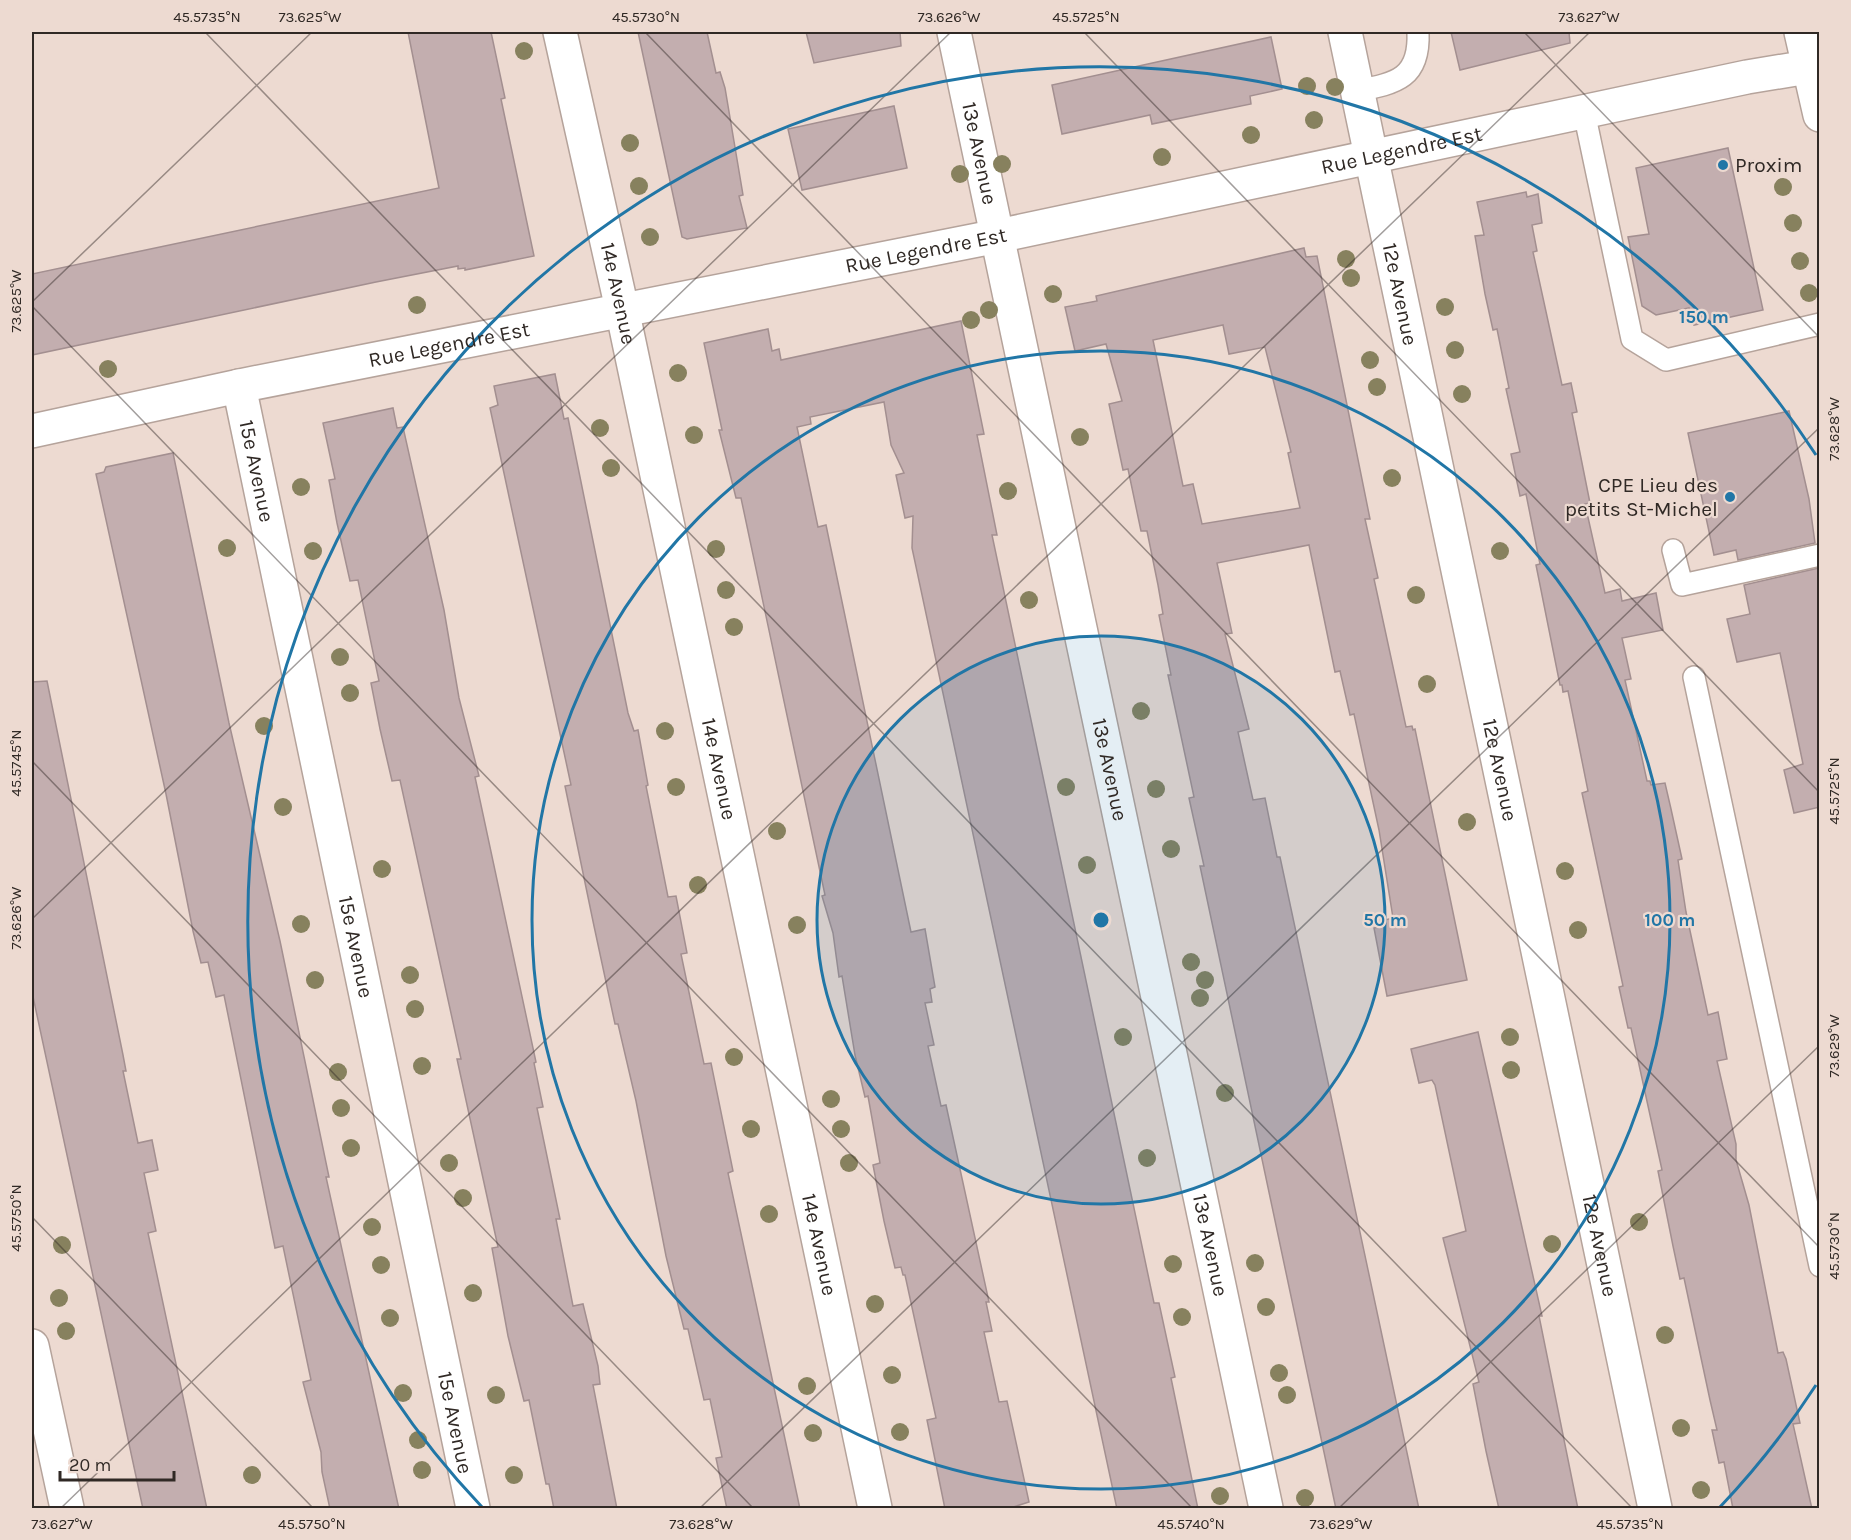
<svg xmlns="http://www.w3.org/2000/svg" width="1851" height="1540" font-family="Karla,sans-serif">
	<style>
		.building { fill: #c3aeaf; stroke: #a38f90; stroke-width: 1.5; fill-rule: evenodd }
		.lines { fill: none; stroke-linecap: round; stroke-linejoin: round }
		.lane-casing { stroke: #b5a39b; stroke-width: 24 }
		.street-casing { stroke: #b5a39b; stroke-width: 36 }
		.secondary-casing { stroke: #b5a39b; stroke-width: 36 }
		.lane { stroke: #fff; stroke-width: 21 }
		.street { stroke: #fff; stroke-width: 33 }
		.secondary { stroke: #fff; stroke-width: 33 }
		.tree { fill: #87815e }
		.ticks { fill: none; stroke: #302925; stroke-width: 1.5; stroke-opacity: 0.45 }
		.ring { fill: none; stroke: #2176a6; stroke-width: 3 }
		.poi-dot { fill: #2176a6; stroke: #eddad1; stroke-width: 2 }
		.labels { text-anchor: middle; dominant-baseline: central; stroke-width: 4.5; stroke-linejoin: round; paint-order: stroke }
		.street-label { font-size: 21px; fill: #302925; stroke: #eddad1 }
		.poi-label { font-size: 21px; fill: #302925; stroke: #eddad1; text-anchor: start }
		.centre { fill: #2176a6; stroke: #eddad1; stroke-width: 3 }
		.ring-label { font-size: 18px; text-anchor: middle; font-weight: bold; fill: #2176a6; stroke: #eddad1; stroke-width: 4.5; stroke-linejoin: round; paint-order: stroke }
		.neatline { fill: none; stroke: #302925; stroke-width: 2 }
		.ticks-label { font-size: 15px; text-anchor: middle; fill: #302925 }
	</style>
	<rect width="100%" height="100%" fill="#eddad1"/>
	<g class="building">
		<polygon points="408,32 491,32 505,98 501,99 534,256 465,270 465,268 458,269 458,266 376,282 32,355 32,274 439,188"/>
		<polygon points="638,32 707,32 716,73 720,72 725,88 743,195 739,196 747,228 687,239 682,237"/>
		<polygon points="806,32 900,32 901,46 814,63"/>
		<polygon points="1451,32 1569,32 1570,43 1460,70"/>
		<polygon points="1271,37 1282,89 1250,96 1251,104 1152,124 1150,115 1062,134 1052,85"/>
		<polygon points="894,106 907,168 802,190 788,129"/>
		<polygon points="1728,148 1763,310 1694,325 1689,308 1656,315 1642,306 1628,237 1649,234 1636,168"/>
		<polygon points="1526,192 1527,197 1538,194 1542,223 1532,225 1537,251 1533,252 1562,385 1571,383 1577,412 1572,413 1590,503 1585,504 1605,593 1620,589 1622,601 1656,593 1663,630 1622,638 1631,679 1625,680 1647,781 1650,781 1651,785 1665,783 1671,809 1682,859 1678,860 1686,912 1708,1015 1718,1012 1727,1059 1717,1061 1736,1144 1736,1160 1749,1205 1778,1353 1783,1352 1786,1359 1800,1423 1793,1424 1812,1509 1733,1509 1724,1462 1719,1463 1712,1430 1717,1430 1710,1400 1684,1278 1680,1279 1673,1246 1658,1171 1662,1170 1631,1028 1628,1028 1619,987 1623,986 1582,793 1588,791 1568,691 1563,692 1562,685 1560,685 1536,565 1540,564 1526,494 1520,496 1511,454 1520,452 1506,389 1509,388 1497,329 1493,330 1485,294 1475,236 1484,235 1477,202"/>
		<path d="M1304,248L1306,257L1317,256L1370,519H1365L1378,578L1374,579L1406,727L1412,726L1413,730L1415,729L1467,980L1387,996L1374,928L1382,926L1381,921L1393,918L1379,830L1354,714L1350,715L1340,671L1335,672L1309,545L1217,563L1232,633L1225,634L1249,729L1238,732L1253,800L1265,798L1277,857H1280L1419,1509H1336L1200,866H1204L1189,798L1194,797L1168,675H1171L1159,615L1163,614L1158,585L1147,531H1141L1128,469L1123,470L1109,404L1122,401L1106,344L1075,351L1065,307L1097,301L1096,296ZM1223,325L1229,354L1265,347L1291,452L1288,453L1300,508L1202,524L1193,484L1183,486L1153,340Z"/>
		<polygon points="961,321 984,434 977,435 997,535 992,535 1154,1303 1159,1303 1175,1377 1171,1378 1198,1509 1117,1509 912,548 913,516 905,518 896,475 904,473 891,445 884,402 810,417 811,424 797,427 818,527 826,525 911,932 925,929 935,987 930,989 932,1002 925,1003 934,1045 928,1046 941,1106 946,1105 989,1302 986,1302 992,1331 984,1332 999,1402 1007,1401 1029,1502 1007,1509 945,1509 927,1420 936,1418 905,1275 903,1275 901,1267 895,1268 884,1221 873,1165 880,1163 868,1096 865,1097 855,1055 842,976 839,977 833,933 822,896 825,895 741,498 736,498 719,430 722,430 704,343 768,329 772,351 779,349 781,360"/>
		<polygon points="555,374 564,419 568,418 628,713 634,731 638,730 648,785 646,786 668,897 676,896 687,953 681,954 704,1064 711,1063 733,1171 728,1173 800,1509 727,1509 716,1458 722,1457 710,1399 704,1400 688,1329 684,1329 666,1256 636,1101 618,1024 615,1024 594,926 565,786 571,785 490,408 498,405 494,386"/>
		<polygon points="393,408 397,428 403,427 444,610 459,698 479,776 475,777 536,1062 534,1063 543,1107 537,1108 560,1219 556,1219 573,1306 583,1304 598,1366 600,1384 593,1385 617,1509 554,1509 549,1484 546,1484 529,1400 524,1401 508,1336 492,1248 498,1247 457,1059 461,1059 400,780 392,781 380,729 371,683 379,681 358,580 350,581 337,523 329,480 335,479 323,423"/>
		<polygon points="1789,411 1809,499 1815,543 1738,560 1736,550 1714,555 1688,433"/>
		<polygon points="173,453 229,723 280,941 329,1177 326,1177 399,1509 330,1509 322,1472 321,1452 303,1382 311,1380 283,1246 275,1248 224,995 216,997 208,962 201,963 193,931 166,794 96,474 104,472 106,467"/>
		<polygon points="1819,568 1820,807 1794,813 1784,770 1803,764 1780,653 1737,662 1727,619 1750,614 1744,585"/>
		<polygon points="47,681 123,1055 126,1071 123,1071 138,1143 152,1140 158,1170 144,1173 156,1231 148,1233 207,1509 143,1509 32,992 32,682"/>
		<polygon points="1478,1032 1542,1316 1539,1316 1578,1509 1499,1509 1486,1451 1473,1384 1479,1382 1443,1238 1466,1231 1435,1085 1432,1080 1419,1083 1411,1049"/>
	</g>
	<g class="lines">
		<g class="lane-casing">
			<g id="lane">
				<path d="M1357,91C1397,83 1420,78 1418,32"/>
				<polyline points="1584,112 1632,339 1666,360 1820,324"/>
				<polyline points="1673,550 1682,585 1820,555"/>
				<polyline points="1694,677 1820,1266"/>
			</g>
		</g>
		<g class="street-casing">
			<g id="street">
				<path id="s1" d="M560,32L622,309L875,1508"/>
				<path id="s2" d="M954,32L1266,1508"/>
				<path id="s3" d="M1345,32L1655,1508"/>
				<path id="s4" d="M239,386L473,1508"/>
				<path id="s5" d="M32,431L239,386L998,236L1747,77L1820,65"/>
				<polyline points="32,1346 67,1508"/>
			</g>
		</g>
		<g class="secondary-casing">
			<polyline id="secondary" points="1801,32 1820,115"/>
		</g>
		<use href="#lane" class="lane"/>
		<use href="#street" class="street"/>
		<use href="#secondary" class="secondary"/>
	</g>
	<g class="tree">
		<circle cx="524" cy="51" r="9"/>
		<circle cx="1307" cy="86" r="9"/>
		<circle cx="1335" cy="87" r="9"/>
		<circle cx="1314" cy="120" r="9"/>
		<circle cx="1251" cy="135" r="9"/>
		<circle cx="630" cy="143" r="9"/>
		<circle cx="1162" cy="157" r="9"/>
		<circle cx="1002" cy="164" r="9"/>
		<circle cx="960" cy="174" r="9"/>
		<circle cx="639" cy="186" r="9"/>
		<circle cx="1783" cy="187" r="9"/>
		<circle cx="1793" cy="223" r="9"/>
		<circle cx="650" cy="237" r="9"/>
		<circle cx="1346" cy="259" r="9"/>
		<circle cx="1800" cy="261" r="9"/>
		<circle cx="1351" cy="278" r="9"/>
		<circle cx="1809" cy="293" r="9"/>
		<circle cx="1053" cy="294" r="9"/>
		<circle cx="417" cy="305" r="9"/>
		<circle cx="1445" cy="307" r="9"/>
		<circle cx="989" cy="310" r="9"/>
		<circle cx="971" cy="320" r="9"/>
		<circle cx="1455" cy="350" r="9"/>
		<circle cx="1370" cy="360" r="9"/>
		<circle cx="108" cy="369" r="9"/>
		<circle cx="678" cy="373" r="9"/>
		<circle cx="1377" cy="387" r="9"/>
		<circle cx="1462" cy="394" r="9"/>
		<circle cx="600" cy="428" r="9"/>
		<circle cx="694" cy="435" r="9"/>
		<circle cx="1080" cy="437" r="9"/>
		<circle cx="611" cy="468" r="9"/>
		<circle cx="1392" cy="478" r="9"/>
		<circle cx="301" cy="487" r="9"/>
		<circle cx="1008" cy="491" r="9"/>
		<circle cx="227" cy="548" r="9"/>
		<circle cx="716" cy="549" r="9"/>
		<circle cx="313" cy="551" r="9"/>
		<circle cx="1500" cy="551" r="9"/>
		<circle cx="726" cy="590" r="9"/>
		<circle cx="1416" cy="595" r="9"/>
		<circle cx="1029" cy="600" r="9"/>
		<circle cx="734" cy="627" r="9"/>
		<circle cx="340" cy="657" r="9"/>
		<circle cx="1427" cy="684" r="9"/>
		<circle cx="350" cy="693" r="9"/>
		<circle cx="1141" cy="711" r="9"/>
		<circle cx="264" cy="726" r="9"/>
		<circle cx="665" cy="731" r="9"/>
		<circle cx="676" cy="787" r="9"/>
		<circle cx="1066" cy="787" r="9"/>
		<circle cx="1156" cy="789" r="9"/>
		<circle cx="283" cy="807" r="9"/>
		<circle cx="1467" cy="822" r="9"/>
		<circle cx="777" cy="831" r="9"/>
		<circle cx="1171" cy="849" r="9"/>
		<circle cx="1087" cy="865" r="9"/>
		<circle cx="382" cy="869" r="9"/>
		<circle cx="1565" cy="871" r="9"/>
		<circle cx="698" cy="885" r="9"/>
		<circle cx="301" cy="924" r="9"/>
		<circle cx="797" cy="925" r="9"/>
		<circle cx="1578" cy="930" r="9"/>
		<circle cx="1191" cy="962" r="9"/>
		<circle cx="410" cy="975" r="9"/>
		<circle cx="315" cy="980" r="9"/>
		<circle cx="1205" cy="980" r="9"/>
		<circle cx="1200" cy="998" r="9"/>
		<circle cx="415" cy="1009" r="9"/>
		<circle cx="1123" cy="1037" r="9"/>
		<circle cx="1510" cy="1037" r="9"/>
		<circle cx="734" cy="1057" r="9"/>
		<circle cx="422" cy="1066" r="9"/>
		<circle cx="1511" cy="1070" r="9"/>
		<circle cx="338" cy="1072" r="9"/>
		<circle cx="1225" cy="1093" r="9"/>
		<circle cx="831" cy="1099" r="9"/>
		<circle cx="341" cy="1108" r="9"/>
		<circle cx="751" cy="1129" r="9"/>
		<circle cx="841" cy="1129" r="9"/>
		<circle cx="351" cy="1148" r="9"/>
		<circle cx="1147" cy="1158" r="9"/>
		<circle cx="449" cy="1163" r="9"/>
		<circle cx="849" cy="1163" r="9"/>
		<circle cx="463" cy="1198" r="9"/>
		<circle cx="769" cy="1214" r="9"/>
		<circle cx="1639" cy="1222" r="9"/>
		<circle cx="372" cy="1227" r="9"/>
		<circle cx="1552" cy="1244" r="9"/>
		<circle cx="62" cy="1245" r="9"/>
		<circle cx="1255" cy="1263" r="9"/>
		<circle cx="1173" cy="1264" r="9"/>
		<circle cx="381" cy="1265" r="9"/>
		<circle cx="473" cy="1293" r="9"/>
		<circle cx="59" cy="1298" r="9"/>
		<circle cx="875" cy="1304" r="9"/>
		<circle cx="1266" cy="1307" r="9"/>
		<circle cx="1182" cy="1317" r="9"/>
		<circle cx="390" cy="1318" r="9"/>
		<circle cx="66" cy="1331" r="9"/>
		<circle cx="1665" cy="1335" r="9"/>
		<circle cx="1279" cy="1373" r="9"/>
		<circle cx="892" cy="1375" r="9"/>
		<circle cx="807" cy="1386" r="9"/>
		<circle cx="403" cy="1393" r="9"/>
		<circle cx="496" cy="1395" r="9"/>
		<circle cx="1287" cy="1395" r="9"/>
		<circle cx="1681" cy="1428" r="9"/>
		<circle cx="900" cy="1432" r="9"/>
		<circle cx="813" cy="1433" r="9"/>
		<circle cx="418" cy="1440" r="9"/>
		<circle cx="422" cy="1470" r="9"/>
		<circle cx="252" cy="1475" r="9"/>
		<circle cx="514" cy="1475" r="9"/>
		<circle cx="1701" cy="1490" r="9"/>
		<circle cx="1220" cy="1496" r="9"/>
		<circle cx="1305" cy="1498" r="9"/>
	</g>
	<path class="ticks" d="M205,32L1632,1508M645,32L1820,1248M1084,32L1820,793M1524,32L1820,338M32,302L312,32M32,306L1192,1508M32,761L753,1508M32,919L951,32M32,1217L313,1508M61,1508L1590,32M700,1508L1820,427M1339,1508L1820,1045"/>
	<circle cx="1101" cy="920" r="284" fill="#2176a6" fill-opacity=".12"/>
	<g class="ring">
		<circle cx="1101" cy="920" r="284"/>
		<circle cx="1101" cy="920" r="569"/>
		<path d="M1816 1385A853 853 0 0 1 1720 1507M482 1507A853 853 0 1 1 1816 455"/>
	</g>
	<g class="poi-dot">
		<circle cx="1723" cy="165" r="6"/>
		<circle cx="1730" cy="497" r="6"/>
	</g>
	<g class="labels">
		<g class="street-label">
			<text stroke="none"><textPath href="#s5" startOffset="1398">Rue Legendre Est</textPath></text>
			<text stroke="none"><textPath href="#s2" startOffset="124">13e Avenue</textPath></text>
			<text stroke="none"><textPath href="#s5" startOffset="912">Rue Legendre Est</textPath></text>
			<text stroke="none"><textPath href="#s1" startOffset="268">14e Avenue</textPath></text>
			<text stroke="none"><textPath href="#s3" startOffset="268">12e Avenue</textPath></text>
			<text stroke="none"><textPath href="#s5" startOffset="426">Rue Legendre Est</textPath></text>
			<text stroke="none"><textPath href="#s4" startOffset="87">15e Avenue</textPath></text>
			<text stroke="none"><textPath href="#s1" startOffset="754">14e Avenue</textPath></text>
			<text stroke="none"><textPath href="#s2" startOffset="754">13e Avenue</textPath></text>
			<text stroke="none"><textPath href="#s3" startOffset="754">12e Avenue</textPath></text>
			<text stroke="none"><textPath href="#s4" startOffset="573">15e Avenue</textPath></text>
			<text stroke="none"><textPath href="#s1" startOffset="1240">14e Avenue</textPath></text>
			<text stroke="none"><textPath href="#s2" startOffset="1240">13e Avenue</textPath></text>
			<text stroke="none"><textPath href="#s3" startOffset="1240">12e Avenue</textPath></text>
			<text stroke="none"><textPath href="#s4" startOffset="1059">15e Avenue</textPath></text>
		</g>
		<g class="poi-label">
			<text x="1735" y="165">Proxim</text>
			<text x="1718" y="485" text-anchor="end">CPE Lieu des<tspan x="1718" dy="24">petits St-Michel</tspan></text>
		</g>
	</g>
	<circle cx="1101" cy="920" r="9" class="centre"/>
	<g class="ring-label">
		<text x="1704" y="323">150 m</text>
		<text x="1385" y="926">50 m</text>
		<text x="1670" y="926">100 m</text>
	</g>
	<rect width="1851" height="1540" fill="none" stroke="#eddad1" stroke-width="66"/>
	<path d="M60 1471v9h114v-9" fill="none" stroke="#302925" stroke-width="3"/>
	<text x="69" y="1471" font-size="18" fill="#302925" stroke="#eddad1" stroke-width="4.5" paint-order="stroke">20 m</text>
	<rect x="33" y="33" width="1785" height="1474" class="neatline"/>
	<g class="ticks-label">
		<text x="207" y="22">45.5735°N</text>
		<text x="310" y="22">73.625°W</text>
		<text x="646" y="22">45.5730°N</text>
		<text x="949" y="22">73.626°W</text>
		<text x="1086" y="22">45.5725°N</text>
		<text x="1589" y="22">73.627°W</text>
		<text transform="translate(16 301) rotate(-90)" y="5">73.625°W</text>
		<text transform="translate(1834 429) rotate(-90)" y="5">73.628°W</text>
		<text transform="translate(16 763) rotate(-90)" y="5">45.5745°N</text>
		<text transform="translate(1834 791) rotate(-90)" y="5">45.5725°N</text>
		<text transform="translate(16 918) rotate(-90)" y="5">73.626°W</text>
		<text transform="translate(1834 1046) rotate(-90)" y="5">73.629°W</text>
		<text transform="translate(16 1218) rotate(-90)" y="5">45.5750°N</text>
		<text transform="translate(1834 1246) rotate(-90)" y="5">45.5730°N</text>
		<text x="62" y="1529">73.627°W</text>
		<text x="312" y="1529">45.5750°N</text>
		<text x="701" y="1529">73.628°W</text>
		<text x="1191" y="1529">45.5740°N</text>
		<text x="1341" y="1529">73.629°W</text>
		<text x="1630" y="1529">45.5735°N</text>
	</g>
</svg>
